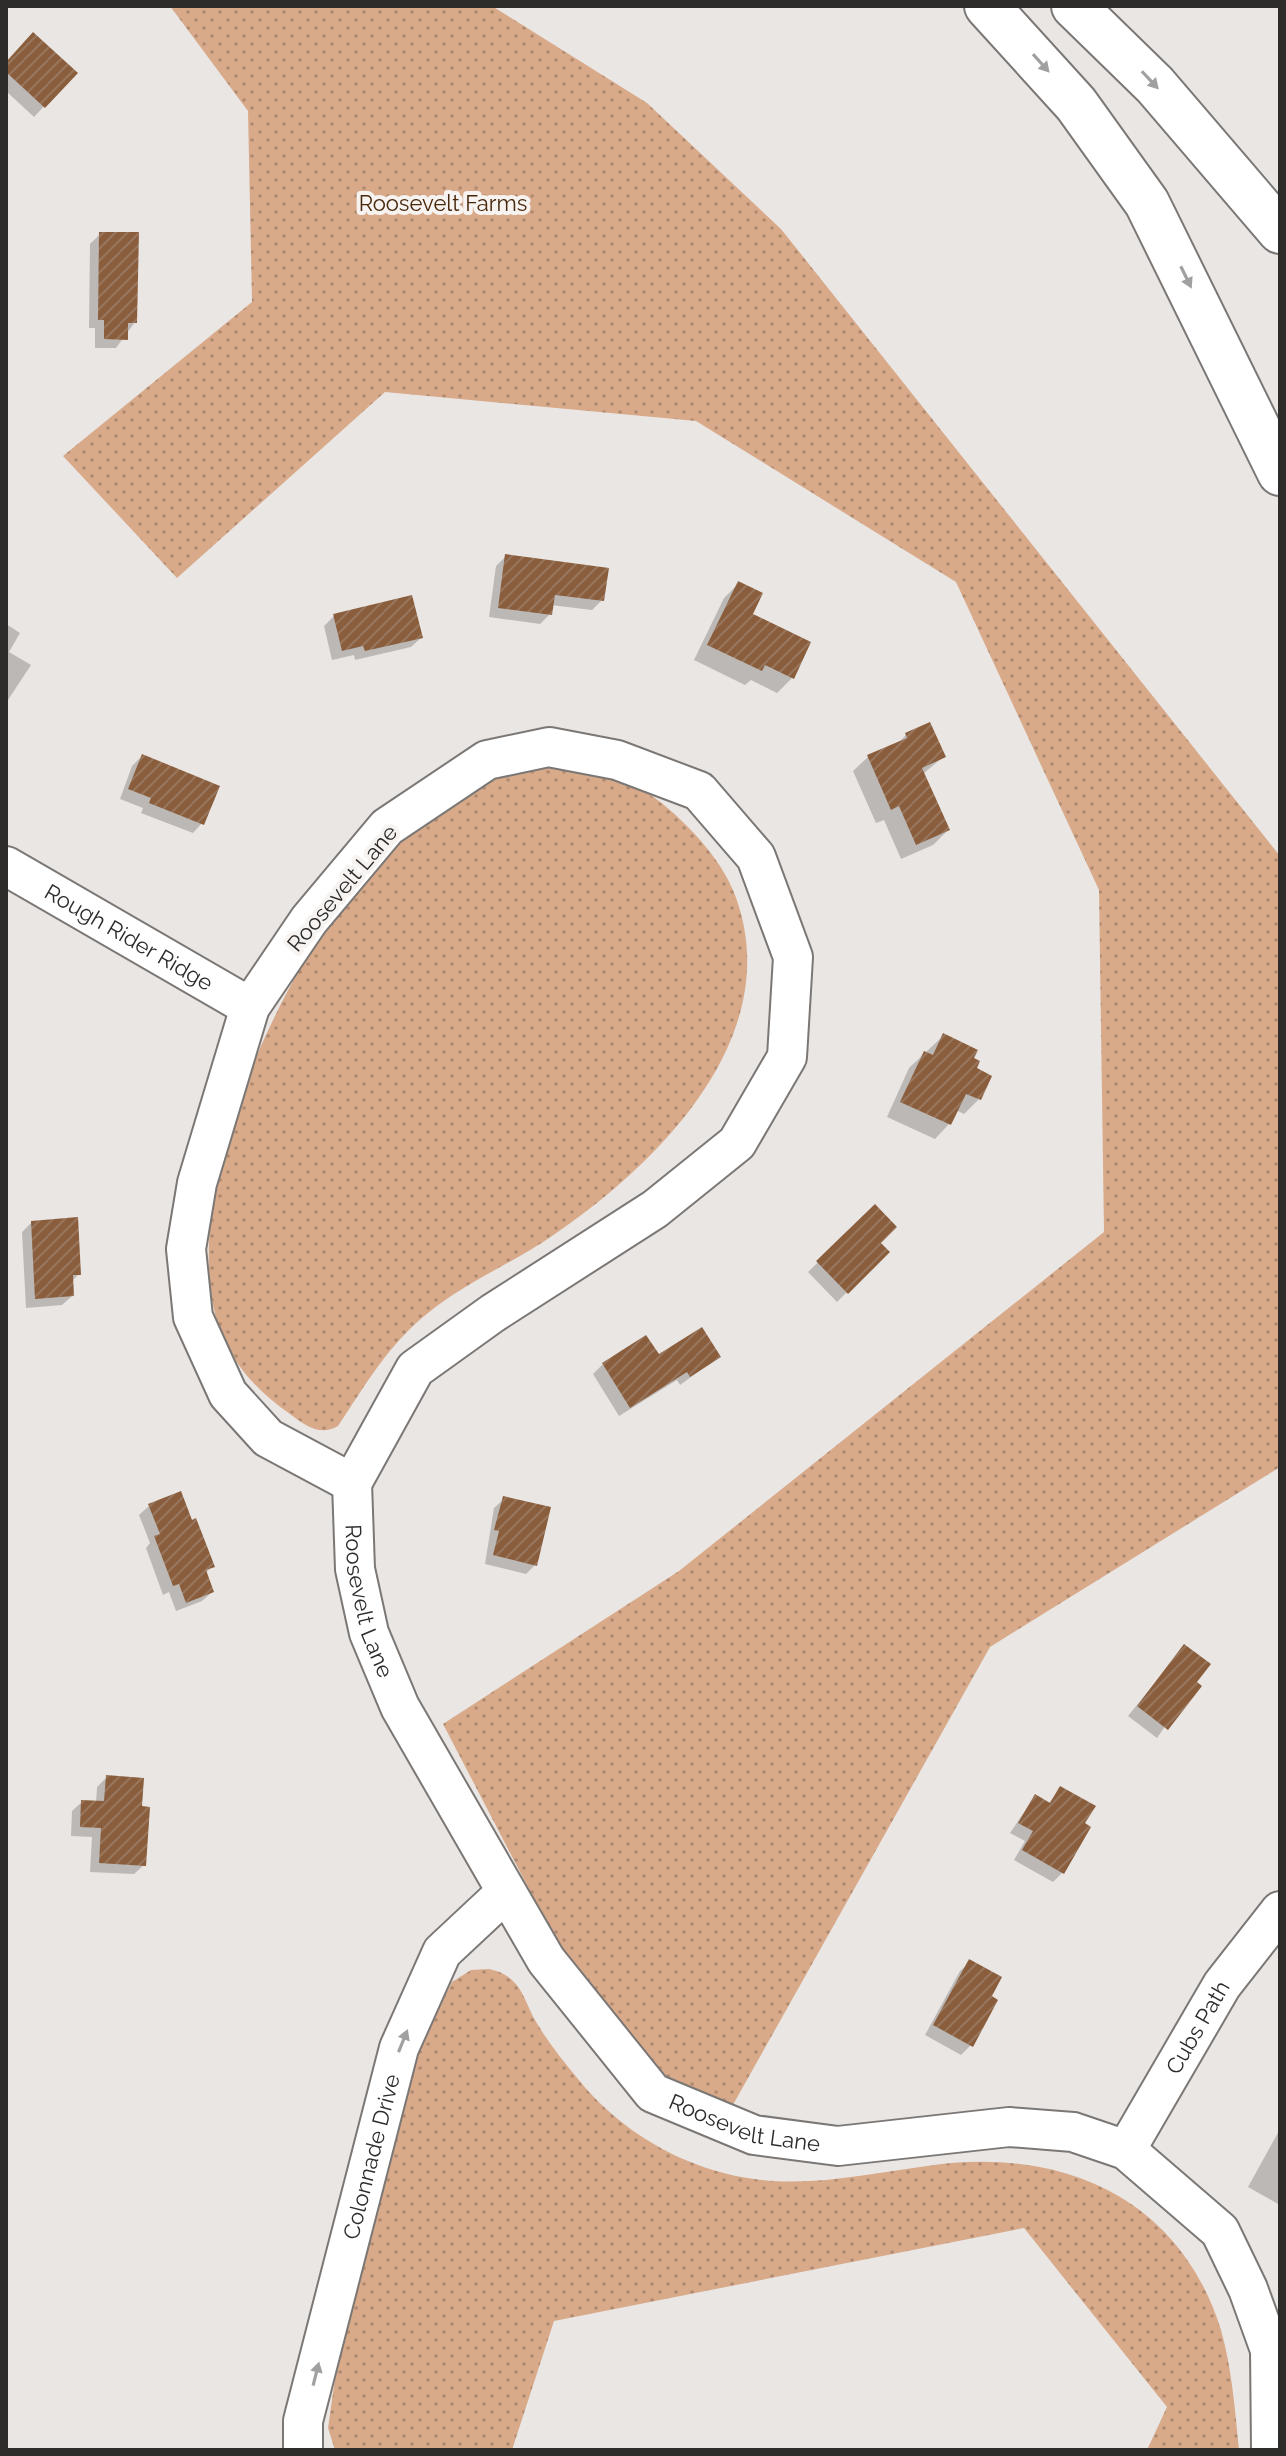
<svg xmlns="http://www.w3.org/2000/svg" width="1286" height="2456" font-family="Raleway,sans-serif">
	<style>
		.park { fill: url(#park-dots) }
		.shadow { fill: #0003 }
		.building { fill: url(#building-hatch) }
		.lines { fill: none; stroke-linecap: round; stroke-linejoin: round }
		.minor-casing { stroke: #7b7775; stroke-width: 42 }
		.motorway-casing { stroke: #7b7775; stroke-width: 48 }
		.minor { stroke: #fff; stroke-width: 38 }
		.motorway { stroke: #fff; stroke-width: 44 }
		.oneway { fill: #a0a0a0 }
		.labels { text-anchor: middle; dominant-baseline: central; stroke-width: 8; stroke-linejoin: round; paint-order: stroke }
		.park-label { font-size: 22px; fill: #48270b; stroke: #f7f3f1 }
		.street-label { font-size: 22px; fill: #2d2c2b; stroke: #f7f3f1 }
	</style>
	<defs>
		<pattern id="park-dots" width="8" height="8" patternUnits="userSpaceOnUse" patternTransform="scale(2)"><rect width="8" height="8" fill="#d8aa8a"/><path d="M2 2h.1M6 6h.1" fill="none" stroke="#b08b71" stroke-width="1.8" stroke-linecap="round"/></pattern>
		<pattern id="building-hatch" width="6" height="6" patternUnits="userSpaceOnUse" patternTransform="scale(2)"><rect width="6" height="6" fill="#8a5e3c"/><path d="M-1 1l2-2M0 6l6-6M5 7l2-2" fill="none" stroke="#98765d"/></pattern>
	</defs>
	<rect width="100%" height="100%" fill="#eae6e4"/>
	<g class="park">
		<polygon points="170,6 492,6 647,103 781,229 1280,856 1280,1467 990,1647 725,2119 677,2095 569,1966 443,1724 679,1571 1104,1232 1099,890 956,582 696,421 385,392 177,578 63,456 252,302 248,111"/>
		<path d="M553,765C575,770 603,771 624,780C663,796 717,850 733,890C791,1032 660,1163 552,1236C511,1264 466,1282 428,1313C388,1345 366,1384 338,1426C320,1437 305,1425 290,1414C258,1392 232,1364 219,1327C172,1188 295,934 398,840C413,826 476,783 494,777C512,771 533,769 553,765Z"/>
		<path d="M489,1969C499,1971 508,1975 515,1983C524,1993 528,2008 535,2020C547,2041 563,2061 578,2079C605,2113 644,2142 683,2159C774,2198 842,2177 934,2165C1063,2148 1180,2198 1221,2330C1232,2369 1235,2410 1239,2450H1147L1167,2407L1024,2228L554,2321L512,2450H335L328,2428L335,2379L415,2064L427,2032L452,1982L471,1970Z"/>
	</g>
	<g class="shadow">
		<polygon points="6,64 75,73 34,117 6,91"/>
		<polygon points="100,234 135,322 116,348 95,348 95,328 89,328 90,244"/>
		<polygon points="506,556 602,600 592,610 551,605 550,614 540,624 489,617 496,566"/>
		<polygon points="739,583 750,614 792,678 777,693 751,680 745,685 694,660 724,598"/>
		<polygon points="334,616 421,638 411,647 355,660 354,655 332,660 324,626"/>
		<polygon points="6,624 20,633 9,652 31,665 6,703"/>
		<polygon points="906,735 943,757 923,774 948,830 933,845 901,859 884,820 876,823 853,771 868,757 897,744"/>
		<polygon points="142,756 202,823 193,833 141,813 143,808 120,799 132,766"/>
		<polygon points="943,1036 974,1069 989,1076 979,1099 964,1114 956,1110 949,1124 935,1139 887,1117 909,1068"/>
		<polygon points="875,1207 878,1243 887,1252 837,1302 808,1272"/>
		<polygon points="31,1223 79,1274 71,1282 72,1296 62,1305 26,1308 22,1232"/>
		<polygon points="659,1357 719,1357 680,1385 677,1380 619,1416 593,1374 603,1364"/>
		<polygon points="504,1499 535,1565 526,1574 485,1564 494,1508"/>
		<polygon points="149,1506 191,1522 212,1566 205,1574 212,1592 202,1601 176,1611 169,1592 163,1595 146,1548 150,1543 139,1515"/>
		<polygon points="1184,1647 1195,1683 1157,1738 1128,1716"/>
		<polygon points="107,1777 140,1808 144,1865 134,1874 90,1872 92,1837 71,1836 72,1811 82,1802 96,1803 97,1787"/>
		<polygon points="1061,1788 1083,1824 1062,1873 1053,1882 1014,1860 1025,1841 1010,1833 1035,1796 1048,1804"/>
		<polygon points="970,1962 971,2045 961,2055 925,2035 960,1971"/>
		<polygon points="1280,2129 1280,2205 1248,2187"/>
	</g>
	<g class="building">
		<polygon points="33,32 78,73 45,108 6,72 6,62"/>
		<polygon points="99,232 139,232 137,323 128,323 128,340 104,339 104,320 98,320"/>
		<polygon points="505,554 609,568 604,601 555,595 552,615 498,608"/>
		<polygon points="738,581 763,593 753,614 811,642 794,679 765,665 762,671 707,645"/>
		<polygon points="412,595 423,638 365,651 363,646 342,651 333,614"/>
		<polygon points="930,722 946,757 922,768 950,830 916,845 899,806 891,810 867,755 907,738 905,733"/>
		<polygon points="142,754 220,786 204,825 149,803 151,798 128,789"/>
		<polygon points="943,1033 978,1050 974,1058 980,1061 977,1068 992,1076 981,1100 966,1094 951,1125 900,1102 924,1051 933,1055"/>
		<polygon points="875,1204 897,1227 881,1243 890,1252 848,1294 816,1261"/>
		<polygon points="78,1217 81,1275 73,1275 74,1296 35,1299 31,1221"/>
		<polygon points="702,1327 721,1357 690,1377 687,1372 630,1408 602,1363 646,1335 659,1354"/>
		<polygon points="181,1491 192,1520 196,1518 215,1567 206,1570 214,1592 186,1603 179,1584 173,1586 154,1536 160,1534 148,1504"/>
		<polygon points="503,1496 551,1507 537,1566 493,1555 499,1531 494,1530"/>
		<polygon points="1184,1644 1211,1664 1197,1682 1202,1686 1168,1730 1137,1706"/>
		<polygon points="106,1775 144,1778 142,1806 150,1807 146,1866 99,1863 101,1828 80,1827 81,1800 104,1801"/>
		<polygon points="1060,1786 1096,1806 1085,1823 1091,1827 1064,1874 1022,1850 1033,1831 1018,1823 1035,1794 1050,1803"/>
		<polygon points="969,1959 1002,1977 992,1996 998,2000 973,2047 933,2025"/>
	</g>
	<g class="lines">
		<g class="minor-casing">
			<g id="minor">
				<polygon points="549,747 617,760 699,791 756,857 793,957 787,1057 737,1143 655,1209 493,1313 415,1369 352,1483 268,1438 228,1394 193,1317 186,1249 197,1183 250,1007 309,920 387,827 487,760"/>
				<path id="s1" d="M6,866L250,1007"/>
				<path id="s2" d="M352,1483L355,1569L369,1633L400,1707L546,1960L653,2093L754,2135L838,2146L1009,2127L1073,2132L1126,2150L1220,2231L1248,2289L1270,2350L1271,2450"/>
				<path id="s3" d="M1126,2150L1222,1985L1280,1911"/>
				<path id="s4" d="M303,2450V2421L399,2048L442,1952L504,1894"/>
			</g>
		</g>
		<g class="motorway-casing">
			<g id="motorway">
				<polyline points="987,6 1076,104 1147,203 1280,473"/>
				<polyline points="1074,6 1155,85 1280,231"/>
			</g>
		</g>
		<use href="#minor" class="minor"/>
		<use href="#motorway" class="motorway"/>
	</g>
	<defs><path id="oneway-solid" d="M-6-.8H1V-3.2L6.5 0L1 3.2V.8H-6Z" transform="scale(2)"/></defs>
	<g class="oneway">
		<use href="#oneway-solid" transform="translate(1041 63) rotate(48)"/>
		<use href="#oneway-solid" transform="translate(1150 80) rotate(47)"/>
		<use href="#oneway-solid" transform="translate(1186 277) rotate(64)"/>
		<use href="#oneway-solid" transform="translate(403 2041) rotate(-68)"/>
		<use href="#oneway-solid" transform="translate(316 2374) rotate(-76)"/>
	</g>
	<g class="labels">
		<g class="park-label">
			<text x="443" y="203">Roosevelt Farms</text>
		</g>
		<g class="street-label">
			<text transform="translate(342 888) rotate(-50)">Roosevelt Lane</text>
			<text stroke="none"><textPath href="#s1" startOffset="142">Rough Rider Ridge</textPath></text>
			<text stroke="none"><textPath href="#s2" startOffset="120">Roosevelt Lane</textPath></text>
			<text stroke="none"><textPath href="#s3" startOffset="142">Cubs Path</textPath></text>
			<text stroke="none"><textPath href="#s2" startOffset="792">Roosevelt Lane</textPath></text>
			<text stroke="none"><textPath href="#s4" startOffset="302">Colonnade Drive</textPath></text>
		</g>
	</g>
	<rect width="1286" height="2456" fill="none" stroke="#2d2c2b" stroke-width="16"/>
</svg>
